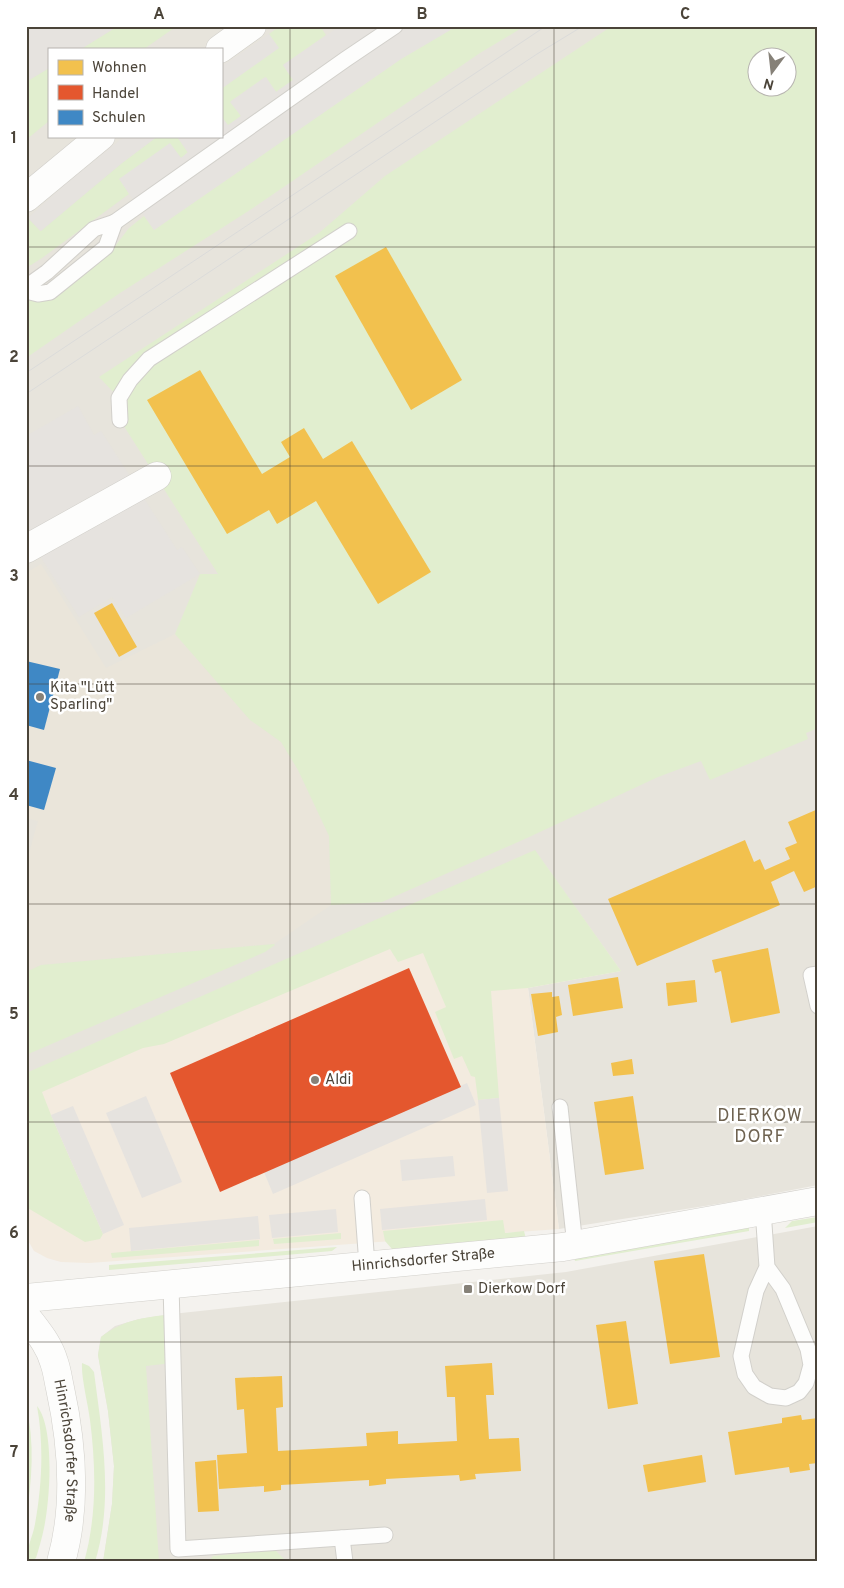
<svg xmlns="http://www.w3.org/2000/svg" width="844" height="1588" font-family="Overpass,sans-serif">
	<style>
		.residential { fill: #e7e4dc; fill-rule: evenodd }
		.commercial { fill: #f3ebdf }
		.education { fill: #eae5da }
		.green { fill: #e1eecf; fill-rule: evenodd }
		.parking { fill: #e6e3df }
		.homes { fill: #f2c14e }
		.shops { fill: #e4572e }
		.schools { fill: #3f88c5 }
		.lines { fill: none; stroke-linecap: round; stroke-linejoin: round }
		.service-casing { stroke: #d2d0cb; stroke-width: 17 }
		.minor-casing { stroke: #d2d0cb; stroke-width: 29 }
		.tertiary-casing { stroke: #d2d0cb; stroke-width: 29 }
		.service { stroke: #fdfdfc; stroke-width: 15 }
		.minor { stroke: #fdfdfc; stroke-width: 28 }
		.tertiary { stroke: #fdfdfc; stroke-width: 28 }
		.tram { stroke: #dbdbda; stroke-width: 1 }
		.grid { fill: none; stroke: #4b4439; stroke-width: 1; stroke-opacity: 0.55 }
		.poi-dot { fill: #868178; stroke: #fff; stroke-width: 2 }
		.labels { text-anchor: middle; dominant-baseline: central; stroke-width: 5; stroke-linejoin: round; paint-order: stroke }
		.poi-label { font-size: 15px; fill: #4b4439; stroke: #fff; text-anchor: start }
		.street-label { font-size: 15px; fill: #4b4439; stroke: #fff }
		.quarter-label { font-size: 18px; letter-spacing: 1px; fill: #6e6250; stroke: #fff }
		.neatline { fill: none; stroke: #4b4439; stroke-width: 2 }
		.grid-label { font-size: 16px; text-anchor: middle; font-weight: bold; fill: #4b4439 }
	</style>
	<rect width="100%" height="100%" fill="#f4f2ee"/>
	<g class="residential">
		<path d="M26,26H818V1185L730,1202L559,1229L528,988L620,971L543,862L26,1085ZM49,49H221V136H49ZM756,58H786V88H756Z"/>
		<polygon points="818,1226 818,1562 103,1562 112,1504 114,1466 108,1411 98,1355 101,1337 115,1326 139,1319 172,1314 566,1272"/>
	</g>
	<polygon class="commercial" points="543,862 621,971 528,988 559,1229 89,1263 61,1262 47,1258 34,1251 26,1237 26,1085"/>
	<polygon class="education" points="41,564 106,668 175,634 250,720 281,742 298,770 329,836 331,905 274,944 41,965 26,972 26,864 38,821 26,818 26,573"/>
	<g class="green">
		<polygon points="118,26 177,26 144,49 81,49"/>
		<polygon points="280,26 320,26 326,35 283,65 293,80 276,92 265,77 231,101 241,116 228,126 221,116 221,89 278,48 269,34"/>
		<polygon points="457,26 525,26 480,53 250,210 120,293 26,358 26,299 36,302 54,297 109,254 129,228 144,216 154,230 401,59"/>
		<path d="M612,26H818V728L806,733L808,739L710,780L701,761L658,777L527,838L382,902L331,905L329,836L298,770L281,742L250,720L175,634L200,574H218L120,420L119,398L99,377L319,233L385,176ZM756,58H786V88H756Z"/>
		<polygon points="49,68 49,121 26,140 26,82"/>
		<polygon points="158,136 181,136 178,138 188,153 181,158 170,144 120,179 129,194 42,258 31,265 26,266 26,219 28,218 40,231 122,163"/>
		<polygon points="535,850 621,971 528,988 491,991 499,1098 478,1100 475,1077 471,1076 462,1056 454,1059 435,1012 446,1007 423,953 398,962 390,949 164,1044 143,1048 42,1092 51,1115 103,1234 100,1239 85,1242 26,1207 26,1073"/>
		<polygon points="274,944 275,945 265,952 26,1055 26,972 41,965"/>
		<polygon points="818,1217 818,1222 785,1228 792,1221"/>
		<polygon points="503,1220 505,1233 524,1231 526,1239 392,1249 385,1241 383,1231"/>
		<polygon points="749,1227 749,1231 575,1261 574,1257"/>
		<polygon points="341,1233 341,1239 274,1244 273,1239"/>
		<polygon points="259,1240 259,1246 112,1258 111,1253"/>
		<polygon points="337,1247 332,1251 109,1270 109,1265"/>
		<path d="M172,1314V1363L146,1366L159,1562H103L112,1504L114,1466L108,1411L98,1355L101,1337C125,1319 143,1318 172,1314Z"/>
		<path d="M82,1363L89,1366L94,1372C102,1434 114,1500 95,1562H84C97,1516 96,1467 90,1420C88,1404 81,1377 82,1363Z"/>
		<path d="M26,1405C35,1442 32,1481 26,1518Z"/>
		<path d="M37,1406C55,1428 50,1500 44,1528C42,1538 39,1548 36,1558L30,1562H26C26,1549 33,1536 35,1524C42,1486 44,1444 37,1406Z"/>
		<polygon points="275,1550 287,1562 208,1562 213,1556"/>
	</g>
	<g class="parking">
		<polygon points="26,26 118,26 81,49 49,49 49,68 26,82"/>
		<polygon points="340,26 457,26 401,59 154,230 119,179 170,143 181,158 188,152 178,138 181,136 221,136 221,116 228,125 241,116 230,102 266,77 276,92 293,80 283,65"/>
		<polygon points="269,34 279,48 221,89 221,67"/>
		<polygon points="125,136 158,136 122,163 41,231 28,218 68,182"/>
		<polygon points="78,406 94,435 101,431 177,550 182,547 200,574 126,618 112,597 79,617 40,556 26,563 26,436"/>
		<polygon points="467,1083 476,1105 273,1194 264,1172"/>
		<polygon points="146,1096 182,1182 142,1198 106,1113"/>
		<polygon points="499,1098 508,1191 487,1193 478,1100"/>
		<polygon points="73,1106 124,1225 103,1234 51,1115"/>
		<polygon points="453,1156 455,1176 402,1181 400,1160"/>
		<polygon points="485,1199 487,1220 382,1230 380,1209"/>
		<polygon points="336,1209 338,1232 272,1238 269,1215"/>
		<polygon points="258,1216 260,1239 131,1251 129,1228"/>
	</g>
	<g class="homes">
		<polygon points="386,247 462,380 411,410 335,276"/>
		<polygon points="200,370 262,474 290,457 281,442 304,428 323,459 352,441 431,572 378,604 316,501 277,524 269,510 227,534 147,400"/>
		<polygon points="112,603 137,647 119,657 94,613"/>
		<polygon points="818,809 818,886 804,892 794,871 771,882 780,905 637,966 608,899 745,840 754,862 760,859 765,870 790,859 785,848 797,843 788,822"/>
		<polygon points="768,948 780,1013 731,1023 721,971 715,973 712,960"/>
		<polygon points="618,977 623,1008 573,1016 568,985"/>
		<polygon points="695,980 697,1002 668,1006 666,983"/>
		<polygon points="552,992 552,997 559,996 562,1015 556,1017 558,1032 538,1036 531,994"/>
		<polygon points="632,1059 634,1074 613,1076 611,1063"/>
		<polygon points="633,1096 644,1169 605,1175 594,1102"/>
		<polygon points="704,1254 720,1357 670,1364 654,1261"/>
		<polygon points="626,1321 638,1404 608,1409 596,1325"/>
		<polygon points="492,1363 494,1395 486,1395 489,1439 519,1438 521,1471 475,1474 476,1479 460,1481 459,1475 386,1479 386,1484 369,1486 369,1480 281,1485 281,1490 264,1492 264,1486 219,1489 217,1455 247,1453 244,1409 237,1410 235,1378 282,1376 283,1407 276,1408 278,1451 367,1446 366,1433 398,1431 398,1444 457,1441 455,1397 447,1397 445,1366"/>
		<polygon points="801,1415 802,1420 818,1418 818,1463 809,1464 810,1470 790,1473 789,1467 735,1475 728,1432 782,1423 782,1418"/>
		<polygon points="702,1455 706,1482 648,1492 643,1465"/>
		<polygon points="216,1460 219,1511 198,1512 195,1462"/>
	</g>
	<polygon class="shops" points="409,968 461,1087 220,1192 170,1073"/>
	<g class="schools">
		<polygon points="26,661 60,669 44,730 26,725"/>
		<polygon points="26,760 56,768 44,810 26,805"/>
	</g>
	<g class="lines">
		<g class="service-casing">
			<g id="service">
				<polyline points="115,222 346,59 395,26"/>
				<polyline points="26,287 47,272 94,229 115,222 106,247 50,292 38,294 26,291"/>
				<polyline points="120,420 119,398 130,380 149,359 349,231"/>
				<polyline points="818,974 811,975 818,1006"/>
				<polyline points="560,1107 575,1246"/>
				<polyline points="362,1198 367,1265"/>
				<polyline points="763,1210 767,1267 756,1291 741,1356 745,1374 754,1387 770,1396 786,1398 799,1392 806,1383 811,1365 808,1349 783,1289 767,1267"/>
				<polyline points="171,1285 178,1549 385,1535"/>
				<polyline points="342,1538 345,1562"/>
			</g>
		</g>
		<g class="minor-casing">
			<g id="minor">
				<polyline points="26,549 157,476"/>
				<path id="s1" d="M26,1316C37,1331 49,1344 54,1362C57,1370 58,1379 60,1388C72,1443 77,1506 61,1562"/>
			</g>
		</g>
		<g class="tertiary-casing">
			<g id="tertiary">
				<polyline points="220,49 252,26"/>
				<polyline points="26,198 101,136"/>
				<path id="s2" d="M26,1298L563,1247L818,1201"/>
			</g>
		</g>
		<use href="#service" class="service"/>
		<use href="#minor" class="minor"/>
		<use href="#tertiary" class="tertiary"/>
		<g class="tram">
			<polyline points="26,373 546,26"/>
			<polyline points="26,394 537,54 583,26"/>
		</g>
	</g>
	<path class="grid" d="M290,26V1562M554,26V1562M26,247H818M26,466H818M26,684H818M26,904H818M26,1122H818M26,1342H818"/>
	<g class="poi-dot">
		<circle cx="40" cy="697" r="5"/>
		<circle cx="315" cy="1080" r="5"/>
		<rect x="463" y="1284" width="10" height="10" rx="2.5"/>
	</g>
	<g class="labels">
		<g class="poi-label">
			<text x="50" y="688">Kita "Lütt<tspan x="50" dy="17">Sparling"</tspan></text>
			<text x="325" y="1080">Aldi</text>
			<text x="478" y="1289">Dierkow Dorf</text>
		</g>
		<g class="street-label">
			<text stroke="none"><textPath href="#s2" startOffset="399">Hinrichsdorfer Straße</textPath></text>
			<text stroke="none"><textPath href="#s1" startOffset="144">Hinrichsdorfer Straße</textPath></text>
		</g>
		<g class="quarter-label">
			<text x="760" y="1116">DIERKOW<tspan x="760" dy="21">DORF</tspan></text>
		</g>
	</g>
	<rect width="844" height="1588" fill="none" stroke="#ffffff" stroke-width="55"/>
	<rect x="48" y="48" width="175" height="90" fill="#ffffff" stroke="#b7b4b0"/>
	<rect x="58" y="60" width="25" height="15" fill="#f2c14e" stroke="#b7b4b0"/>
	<text x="92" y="72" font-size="15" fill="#4b4439">Wohnen</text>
	<rect x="58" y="85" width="25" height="15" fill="#e4572e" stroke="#b7b4b0"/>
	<text x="92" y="98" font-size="15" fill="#4b4439">Handel</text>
	<rect x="58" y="110" width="25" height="15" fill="#3f88c5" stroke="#b7b4b0"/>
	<text x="92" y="122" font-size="15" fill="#4b4439">Schulen</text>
	<g transform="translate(772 72) rotate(195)"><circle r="24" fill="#ffffff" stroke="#b7b4b0"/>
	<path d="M0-4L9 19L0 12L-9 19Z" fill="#868178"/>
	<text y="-8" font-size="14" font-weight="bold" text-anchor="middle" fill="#4b4439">N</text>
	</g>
	<rect x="28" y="28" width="788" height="1532" class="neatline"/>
	<g class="grid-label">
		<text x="159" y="19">A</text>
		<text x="422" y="19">B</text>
		<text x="685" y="19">C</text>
		<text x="14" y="143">1</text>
		<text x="14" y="362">2</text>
		<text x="14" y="581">3</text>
		<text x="14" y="800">4</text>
		<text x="14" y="1019">5</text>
		<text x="14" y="1238">6</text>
		<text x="14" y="1457">7</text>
	</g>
</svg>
